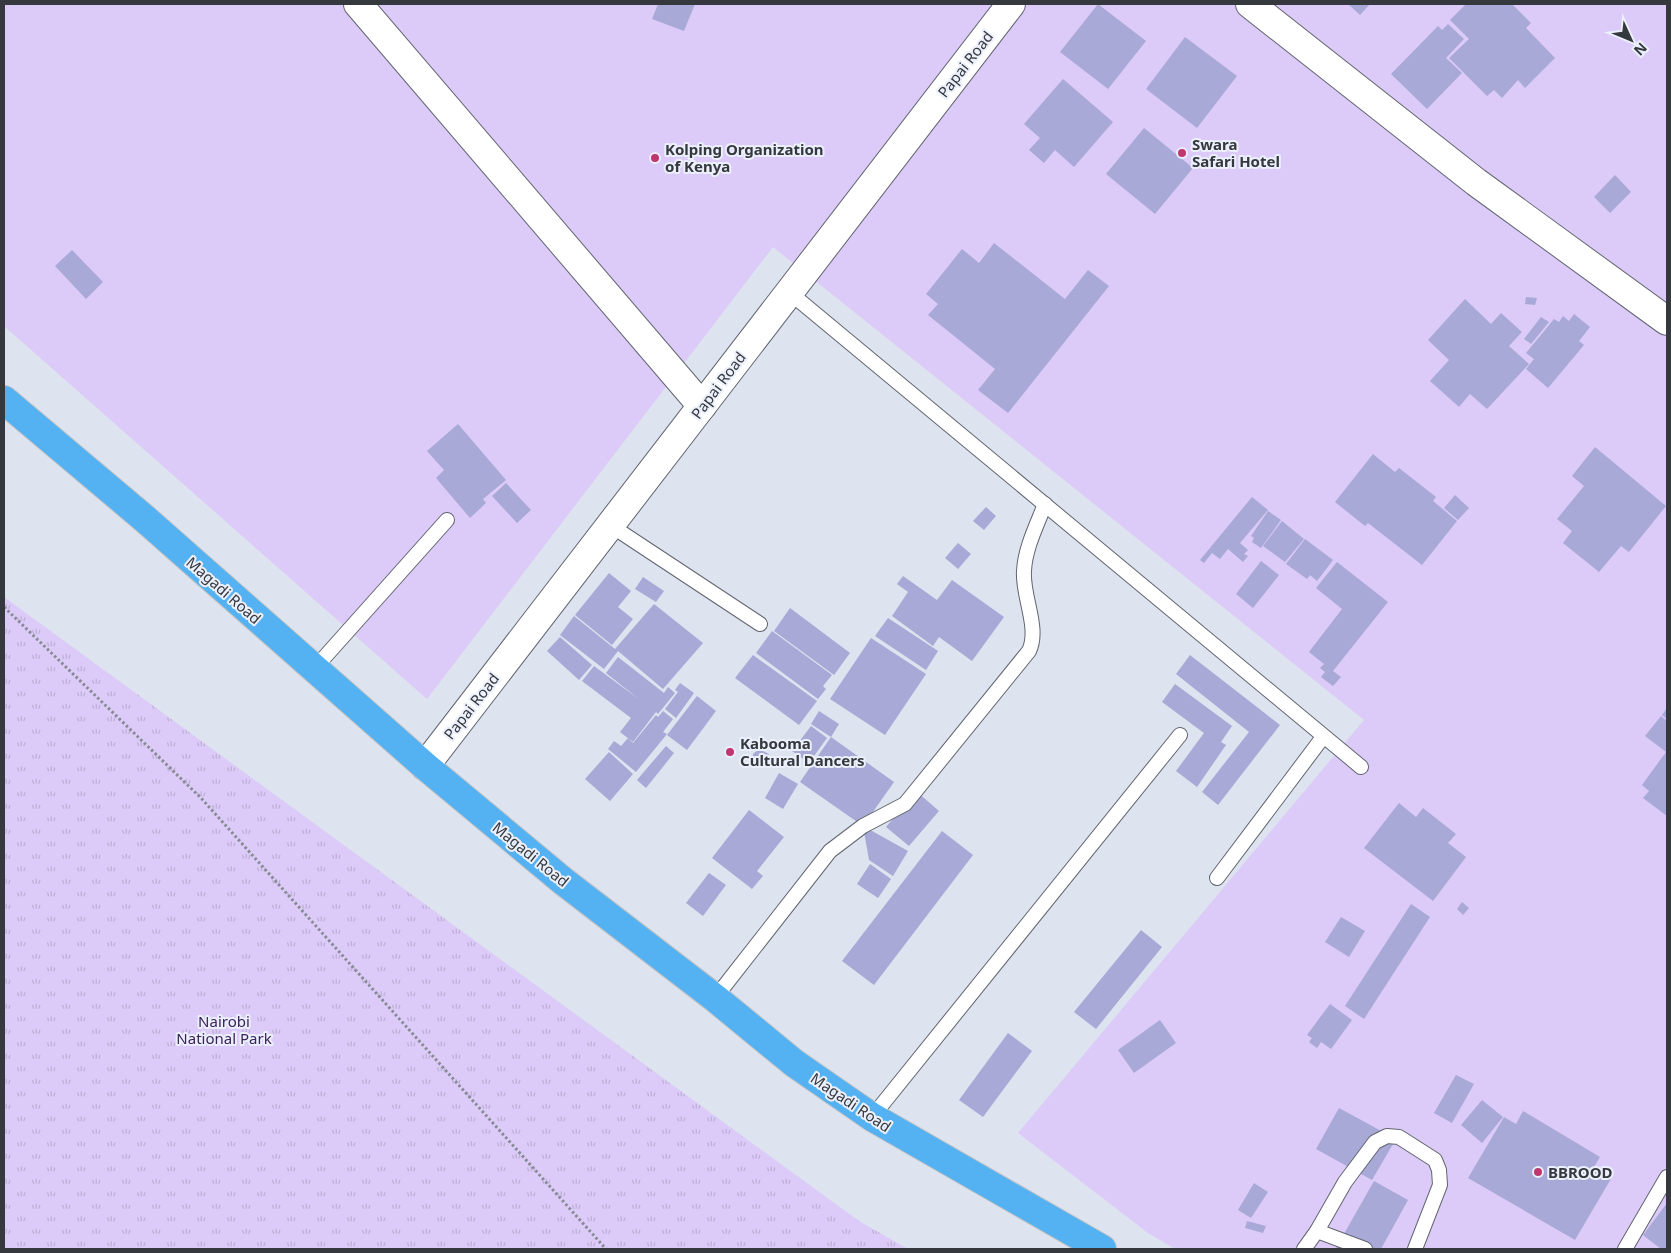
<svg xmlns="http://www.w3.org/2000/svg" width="1671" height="1253" font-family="'Noto Sans',sans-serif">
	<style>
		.green { fill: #dccbf8 }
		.park { fill: url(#park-tufts) }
		.building { fill: #a8a9d6 }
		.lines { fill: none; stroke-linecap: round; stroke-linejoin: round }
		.service-casing { stroke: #61656f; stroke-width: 16 }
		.minor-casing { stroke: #61656f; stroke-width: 30 }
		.trunk-casing { stroke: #c2c3c4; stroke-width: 30 }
		.path { stroke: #878b93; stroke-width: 3; stroke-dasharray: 2.5 2.5; stroke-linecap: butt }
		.service { stroke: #fff; stroke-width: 14 }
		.minor { stroke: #fff; stroke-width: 28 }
		.trunk { stroke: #54b2f3; stroke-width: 28 }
		.poi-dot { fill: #c0366f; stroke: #ebf0fc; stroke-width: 2 }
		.labels { text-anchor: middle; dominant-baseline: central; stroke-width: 4; stroke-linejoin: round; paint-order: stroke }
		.street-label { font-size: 15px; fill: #35383c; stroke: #ebf0fc }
		.poi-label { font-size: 15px; font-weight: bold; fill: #35383c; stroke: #ebf0fc; text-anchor: start }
		.park-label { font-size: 15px; fill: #3b2258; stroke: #ebf0fc }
	</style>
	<defs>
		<pattern id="park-tufts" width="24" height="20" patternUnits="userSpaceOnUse" patternTransform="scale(1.25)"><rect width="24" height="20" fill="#dccbf8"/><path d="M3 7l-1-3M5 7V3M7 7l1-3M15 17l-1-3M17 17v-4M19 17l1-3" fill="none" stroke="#bdafd6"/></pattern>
	</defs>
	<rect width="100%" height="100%" fill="#dde3ef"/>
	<polygon class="green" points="4,4 1667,4 1667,1249 1175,1249 1148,1233 1018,1133 1364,720 773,247 427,699 4,326"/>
	<polygon class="park" points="4,597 859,1221 908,1249 4,1249"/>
	<g class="building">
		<polygon points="658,4 695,4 684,31 652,19"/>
		<polygon points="1098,4 1146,41 1108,89 1060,52"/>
		<polygon points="1348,4 1370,4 1360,15"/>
		<polygon points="1466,4 1512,4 1531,23 1526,28 1555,58 1525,88 1518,80 1502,98 1494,90 1487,96 1449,58 1469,39 1450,20"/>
		<polygon points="1448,24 1464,39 1446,58 1462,73 1427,109 1391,74 1438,26 1442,30"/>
		<polygon points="1185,37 1237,76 1197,128 1146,89"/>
		<polygon points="1063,79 1113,122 1074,167 1055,150 1044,163 1029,150 1040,138 1024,124"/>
		<polygon points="1144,128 1193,168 1155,214 1106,174"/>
		<polygon points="1615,175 1631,192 1610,213 1594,197"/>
		<polygon points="994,243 1065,299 1088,270 1109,286 1008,413 978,390 995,369 928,315 938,304 926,294 962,249 979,263"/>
		<polygon points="72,250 103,282 86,299 55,266"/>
		<polygon points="1526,297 1537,298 1535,305 1525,304"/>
		<polygon points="1465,299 1491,324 1501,313 1522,332 1509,346 1529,364 1487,409 1470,394 1459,407 1430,381 1449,360 1428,340"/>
		<polygon points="1574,314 1590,327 1579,341 1584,345 1548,388 1526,369 1534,359 1526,353 1554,319 1559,322 1563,316 1569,321"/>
		<polygon points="1541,317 1549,322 1531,344 1524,339"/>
		<polygon points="458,424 506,480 483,499 486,503 470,518 436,478 444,470 427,451"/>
		<polygon points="1595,447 1666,506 1629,552 1621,546 1599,572 1563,543 1572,531 1557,519 1584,486 1572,476"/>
		<polygon points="1373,454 1395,472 1399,468 1436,497 1433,501 1457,521 1422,565 1368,523 1365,526 1335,502"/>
		<polygon points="506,483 531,510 517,523 492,496"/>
		<polygon points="1455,495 1469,508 1458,520 1444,508"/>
		<polygon points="1252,497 1268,510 1240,543 1248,550 1244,554 1248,556 1243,562 1228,549 1220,559 1212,553 1204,563 1200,560"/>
		<polygon points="986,507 996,516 984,530 973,521"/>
		<polygon points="1268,511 1281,520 1261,548 1252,542 1254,538 1251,536"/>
		<polygon points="1282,521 1304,539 1285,562 1263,546"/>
		<polygon points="1305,539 1333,560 1317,581 1310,575 1307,579 1286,564"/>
		<polygon points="958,543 971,554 958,569 945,558"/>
		<polygon points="1261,561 1279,575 1253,608 1236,594"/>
		<polygon points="1337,562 1388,602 1333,671 1341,677 1333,686 1321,677 1325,672 1320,668 1324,664 1309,652 1342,609 1316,588"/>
		<polygon points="609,573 631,591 618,607 633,619 612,645 575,615"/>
		<polygon points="903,576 937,600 952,580 1004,617 972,661 939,637 933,646 892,616 908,592 897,584"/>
		<polygon points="643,577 664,591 656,602 635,589"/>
		<polygon points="654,604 703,643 663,689 618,651 604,669 560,635 574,616 615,649"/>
		<polygon points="790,608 850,653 834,675 774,631"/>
		<polygon points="888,618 938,651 926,670 875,636"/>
		<polygon points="772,631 832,675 823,686 826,689 818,699 756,653"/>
		<polygon points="560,637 592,665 579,680 547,651"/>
		<polygon points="871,638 926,674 885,735 830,699"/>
		<polygon points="753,655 817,701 799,725 735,678"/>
		<polygon points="1190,655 1280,725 1218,805 1202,792 1249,732 1176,674"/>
		<polygon points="618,657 664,693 668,687 675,693 658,714 656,712 633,742 620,732 631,718 582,681 594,666 640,700 606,673"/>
		<polygon points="680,683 694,693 676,718 665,709 678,692 675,690"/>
		<polygon points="1175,684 1232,726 1221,742 1226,745 1197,787 1176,771 1204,733 1162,702"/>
		<polygon points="697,696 716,711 687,750 667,735"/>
		<polygon points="1667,708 1667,719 1662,715"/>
		<polygon points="663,711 673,719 663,732 667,734 636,772 608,749 614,741 621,746 628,738 633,743 656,715 658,717"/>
		<polygon points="819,711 839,724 831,737 894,782 863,826 800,782 831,737 811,724"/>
		<polygon points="1661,716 1667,721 1667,816 1643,798 1649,791 1642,785 1666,752 1645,736"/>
		<polygon points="811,726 827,738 809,763 792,751"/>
		<polygon points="666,746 674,753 646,788 637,780"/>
		<polygon points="759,749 769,754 768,762 761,767 753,763 753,754"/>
		<polygon points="609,752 633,774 610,801 585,779"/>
		<polygon points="779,773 798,784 783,809 765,798"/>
		<polygon points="916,791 939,811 909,846 886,827"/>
		<polygon points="1399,803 1416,817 1423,808 1456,834 1448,843 1466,857 1433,901 1364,848"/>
		<polygon points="749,810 784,837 757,871 763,876 752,889 712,858"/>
		<polygon points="863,826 908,851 893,876 869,860"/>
		<polygon points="942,831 973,855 874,985 842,961"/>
		<polygon points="870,864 891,879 878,898 857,884"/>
		<polygon points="709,873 726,885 703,916 686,903"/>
		<polygon points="1462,902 1469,908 1463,915 1457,909"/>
		<polygon points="1411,904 1430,917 1364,1019 1345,1006"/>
		<polygon points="1341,917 1365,931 1349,957 1325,942"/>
		<polygon points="1141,930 1162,947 1096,1029 1074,1012"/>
		<polygon points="1330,1004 1352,1020 1331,1049 1321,1042 1317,1048 1309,1042 1312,1038 1307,1035"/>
		<polygon points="1160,1020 1176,1043 1134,1073 1118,1050"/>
		<polygon points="1008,1033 1032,1051 983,1117 959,1100"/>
		<polygon points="1456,1075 1474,1084 1452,1123 1434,1113"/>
		<polygon points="1482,1100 1503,1117 1482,1143 1461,1125"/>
		<polygon points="1339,1108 1396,1139 1372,1180 1316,1149"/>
		<polygon points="1523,1111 1600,1157 1594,1167 1612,1177 1575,1240 1468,1178 1504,1117 1516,1124"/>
		<polygon points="1374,1181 1408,1200 1381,1249 1337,1249 1336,1248"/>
		<polygon points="1254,1183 1268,1192 1251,1218 1238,1210"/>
		<polygon points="1667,1203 1667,1249 1661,1249 1643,1235"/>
		<polygon points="1247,1221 1266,1226 1263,1233 1245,1228"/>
	</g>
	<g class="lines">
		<g class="service-casing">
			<g id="service">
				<polyline points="789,292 1361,767"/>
				<polyline points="610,525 760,624"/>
				<polyline points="314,669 447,520"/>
				<polyline points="1217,878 1323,737"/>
				<path d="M715,998L830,851L863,826L905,804L1029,651C1040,628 1022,596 1024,571C1025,548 1037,525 1045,504"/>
				<polyline points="872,1117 1180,735"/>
				<polyline points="1317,1231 1345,1182 1375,1142 1387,1136 1399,1137 1435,1160 1439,1170 1440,1185 1415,1249"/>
				<polyline points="1304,1249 1317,1231 1365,1249"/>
				<polyline points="1625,1249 1667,1177"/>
			</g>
		</g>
		<g class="minor-casing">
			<g id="minor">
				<polyline points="358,4 702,406"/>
				<polyline points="1250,4 1476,182 1667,321"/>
				<polyline points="425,766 1011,4"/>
			</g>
		</g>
		<g class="trunk-casing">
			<polyline id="trunk" points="4,400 145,519 425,766 563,881 715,998 794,1063 872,1117 1102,1249"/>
		</g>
		<polyline class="path" points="4,607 201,798 606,1249"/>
		<use href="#service" class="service"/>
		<use href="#minor" class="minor"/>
		<use href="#trunk" class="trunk"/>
	</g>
	<g class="poi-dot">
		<circle cx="1182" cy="153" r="5"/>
		<circle cx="655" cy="158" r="5"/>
		<circle cx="730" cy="752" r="5"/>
		<circle cx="1538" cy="1172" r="5"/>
	</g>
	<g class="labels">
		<g class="street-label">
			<text transform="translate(965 64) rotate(-52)">Papai Road</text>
			<text transform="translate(718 385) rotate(-53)">Papai Road</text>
			<text transform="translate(224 590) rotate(41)">Magadi Road</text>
			<text transform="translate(471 706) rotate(-52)">Papai Road</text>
			<text transform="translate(531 854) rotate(39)">Magadi Road</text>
			<text transform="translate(851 1102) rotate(34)">Magadi Road</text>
		</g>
		<g class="poi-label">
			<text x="1192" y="144">Swara<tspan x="1192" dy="17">Safari Hotel</tspan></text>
			<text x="665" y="149">Kolping Organization<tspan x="665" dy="17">of Kenya</tspan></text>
			<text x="740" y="743">Kabooma<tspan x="740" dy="17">Cultural Dancers</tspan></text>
			<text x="1548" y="1172">BBROOD</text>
		</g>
		<g class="park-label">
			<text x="224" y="1021">Nairobi<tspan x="224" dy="17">National Park</tspan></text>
		</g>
	</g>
	<rect width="1671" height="1253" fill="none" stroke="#35383c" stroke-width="10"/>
	<g transform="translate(1631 40) rotate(134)" stroke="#ebf0fc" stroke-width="4" paint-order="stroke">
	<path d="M0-4L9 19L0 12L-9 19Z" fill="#35383c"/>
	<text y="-8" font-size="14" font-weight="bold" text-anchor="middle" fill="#35383c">N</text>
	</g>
</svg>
